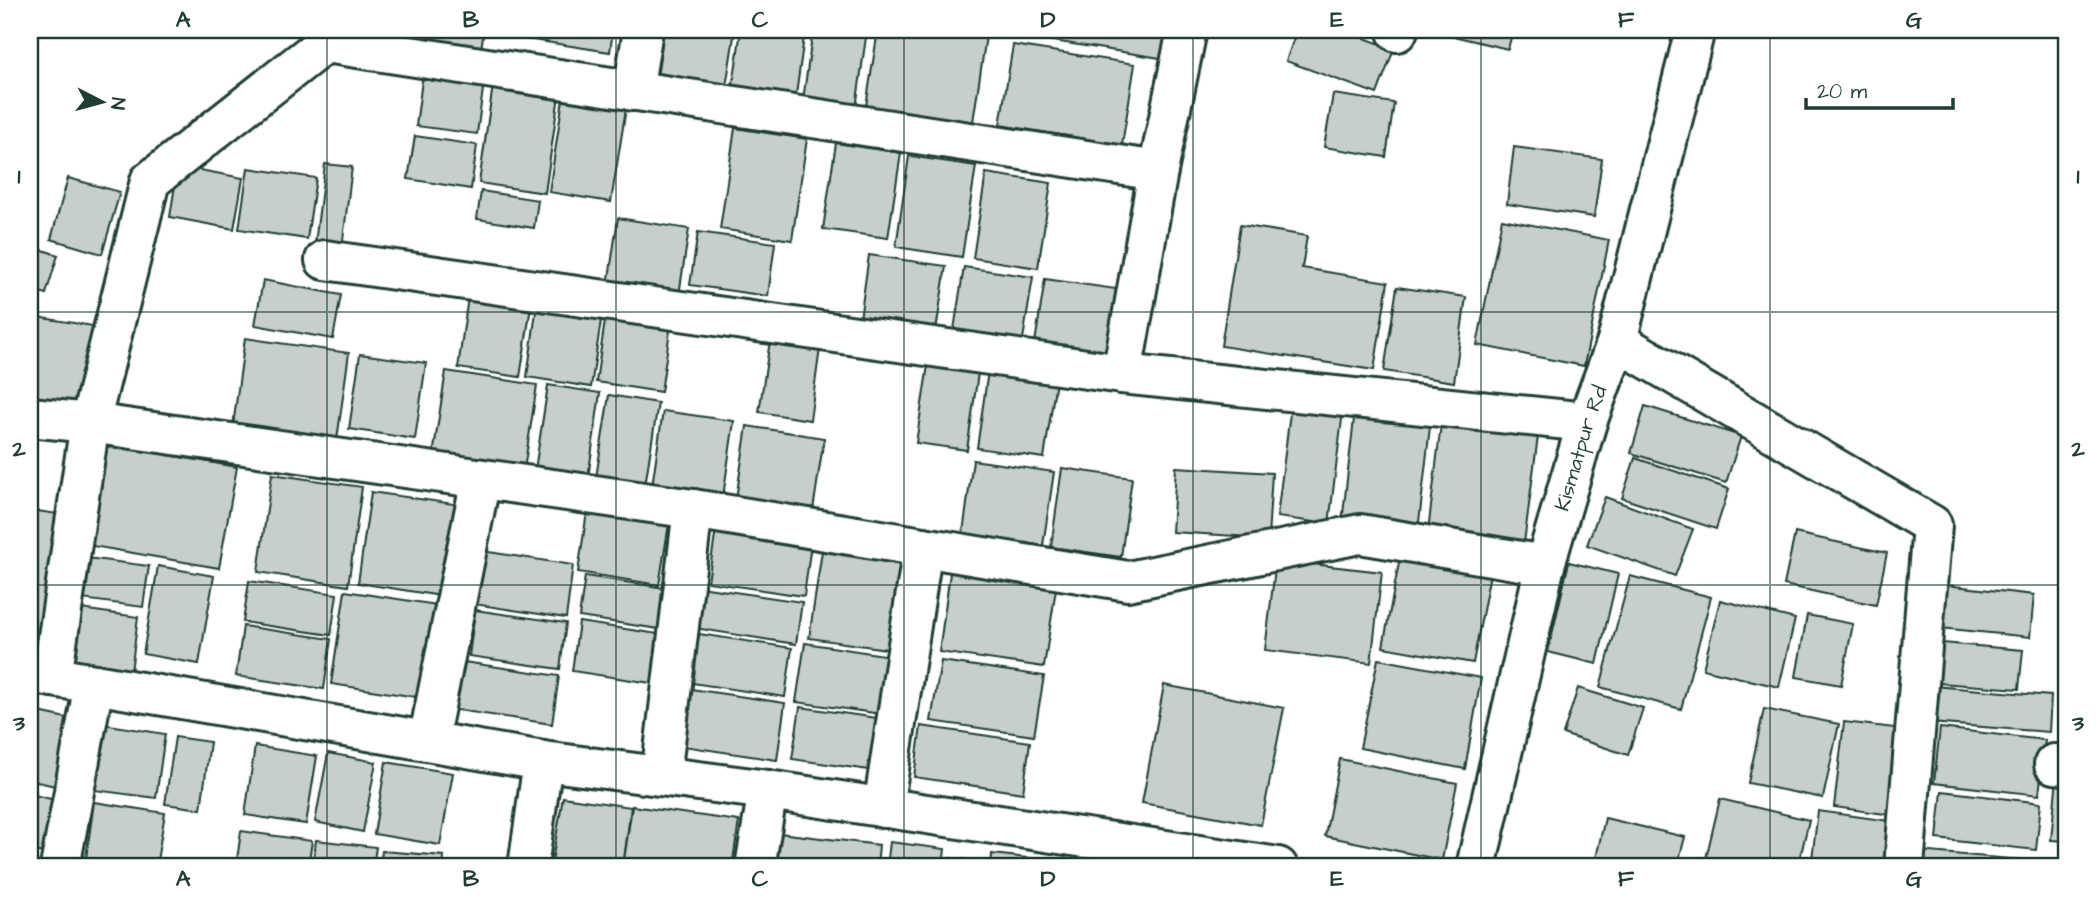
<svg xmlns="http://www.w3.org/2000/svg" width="2097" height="897" font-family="'Architects Daughter',sans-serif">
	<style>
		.building { fill: #c7cfcc; stroke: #1f3d34; stroke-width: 2 }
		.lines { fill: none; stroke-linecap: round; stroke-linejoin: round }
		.minor-casing { stroke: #1f3d34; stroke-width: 44 }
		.tertiary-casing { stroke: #1f3d34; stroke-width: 44 }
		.minor { stroke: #fff; stroke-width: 38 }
		.tertiary { stroke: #fff; stroke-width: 38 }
		.grid { fill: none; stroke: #1f3d34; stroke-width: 2; stroke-opacity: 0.55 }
		.labels { text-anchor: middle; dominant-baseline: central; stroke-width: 5; stroke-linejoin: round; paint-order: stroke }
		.street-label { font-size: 21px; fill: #1f3d34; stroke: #fff }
		.neatline { fill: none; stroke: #1f3d34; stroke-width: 2.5 }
		.grid-label { font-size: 23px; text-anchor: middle; font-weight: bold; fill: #1f3d34 }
	</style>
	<rect width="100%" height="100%" fill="#fff"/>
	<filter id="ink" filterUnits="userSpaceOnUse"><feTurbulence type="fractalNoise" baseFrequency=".0143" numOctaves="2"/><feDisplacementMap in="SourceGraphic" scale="14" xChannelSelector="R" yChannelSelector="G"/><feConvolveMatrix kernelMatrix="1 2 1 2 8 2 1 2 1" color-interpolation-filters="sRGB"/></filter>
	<g filter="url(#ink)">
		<g class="building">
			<polygon points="349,30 420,30 418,45"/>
			<polygon points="430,30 484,30 481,49 429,41"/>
			<polygon points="527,30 613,30 610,52 526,39"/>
			<polygon points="664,30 735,30 726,87 657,77"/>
			<polygon points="741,30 805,30 796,95 733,85"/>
			<polygon points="813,30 867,30 856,108 803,100"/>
			<polygon points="878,30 943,30 986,36 973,122 866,106"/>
			<polygon points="1005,30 1178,30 1173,60 1004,33"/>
			<polygon points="1297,30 1343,30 1394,49 1377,94 1286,61"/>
			<polygon points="1428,30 1513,30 1508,49"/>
			<polygon points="1013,45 1135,64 1122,145 1000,125"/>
			<polygon points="424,65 485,74 477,134 416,126"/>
			<polygon points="494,78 560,88 545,193 479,183"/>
			<polygon points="564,92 627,102 611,202 549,192"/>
			<polygon points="1333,94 1394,103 1386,157 1324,147"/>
			<polygon points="735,128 807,139 792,240 720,229"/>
			<polygon points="415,136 477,145 471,189 408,179"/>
			<polygon points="836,143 901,153 888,238 823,229"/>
			<polygon points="1514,147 1602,159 1594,217 1507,204"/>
			<polygon points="909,156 976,166 962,257 896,247"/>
			<polygon points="325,164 352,167 342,248 315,244"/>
			<polygon points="178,166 243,178 234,229 170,217"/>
			<polygon points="248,168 316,178 307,239 239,229"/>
			<polygon points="986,173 1051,183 1038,268 973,258"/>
			<polygon points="68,178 120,192 102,254 51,239"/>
			<polygon points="481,191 538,200 534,228 477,219"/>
			<polygon points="618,218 689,229 679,295 608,285"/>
			<polygon points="1502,219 1609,240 1584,366 1477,345"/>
			<polygon points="1240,225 1307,236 1302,268 1388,282 1374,370 1221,346"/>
			<polygon points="698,232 775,243 768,296 690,285"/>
			<polygon points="30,246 58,255 46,294 30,289"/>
			<polygon points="869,255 946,266 935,337 859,326"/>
			<polygon points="964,267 1033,277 1021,352 952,342"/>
			<polygon points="1045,279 1116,289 1106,353 1035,343"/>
			<polygon points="263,280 341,295 333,339 255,325"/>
			<polygon points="1397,287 1466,297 1454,382 1384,371"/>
			<polygon points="469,290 532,300 520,377 458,368"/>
			<polygon points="538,297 603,307 591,387 527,377"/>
			<polygon points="607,307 672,317 661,392 596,382"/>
			<polygon points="30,316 93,326 79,411 30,403"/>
			<polygon points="771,334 821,341 810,420 759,412"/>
			<polygon points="245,338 349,353 337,440 233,426"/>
			<polygon points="360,354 426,363 415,439 349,429"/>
			<polygon points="928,365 978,373 967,450 916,443"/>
			<polygon points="446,371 537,385 523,476 432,462"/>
			<polygon points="988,371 1056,381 1044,458 977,448"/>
			<polygon points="548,385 600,393 588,478 535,470"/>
			<polygon points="609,395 658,403 644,492 595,484"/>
			<polygon points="1291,405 1343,411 1329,524 1277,517"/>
			<polygon points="1645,406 1741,436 1726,483 1631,453"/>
			<polygon points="1355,410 1431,418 1418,531 1342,523"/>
			<polygon points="663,411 734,421 722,504 651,493"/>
			<polygon points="1441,424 1538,436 1524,543 1428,531"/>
			<polygon points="747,426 824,438 813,510 736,499"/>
			<polygon points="104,444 237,467 219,568 87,545"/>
			<polygon points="1635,458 1729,489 1716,529 1622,498"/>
			<polygon points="973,460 1054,472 1042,552 962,540"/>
			<polygon points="1176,467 1272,473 1268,538 1172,532"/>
			<polygon points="1062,468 1132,478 1121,557 1051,547"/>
			<polygon points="272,474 362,487 348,586 258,572"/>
			<polygon points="371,492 461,505 448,597 358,583"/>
			<polygon points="1605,497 1693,529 1675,576 1587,545"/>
			<polygon points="30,510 58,514 39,639 30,638"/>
			<polygon points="587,512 669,524 659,585 578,572"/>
			<polygon points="716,529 811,544 804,596 708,582"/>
			<polygon points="1795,533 1887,553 1876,605 1784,585"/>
			<polygon points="823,544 915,558 901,651 809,638"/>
			<polygon points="1402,547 1492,563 1473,663 1383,647"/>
			<polygon points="482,551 573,565 566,618 474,604"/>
			<polygon points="79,557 149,566 143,607 74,598"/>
			<polygon points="1276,560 1382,572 1371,663 1265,650"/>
			<polygon points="1569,562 1618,574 1597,664 1548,652"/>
			<polygon points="158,566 214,576 199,664 143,654"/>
			<polygon points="951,566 1057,582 1044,667 939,652"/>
			<polygon points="585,576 665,588 659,629 579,617"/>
			<polygon points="1630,576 1711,597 1681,709 1600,687"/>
			<polygon points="249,581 337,594 331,635 243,622"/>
			<polygon points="1945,585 2034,595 2030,637 1940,628"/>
			<polygon points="700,587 802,602 796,644 694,628"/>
			<polygon points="345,591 444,606 430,699 331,684"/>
			<polygon points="1720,600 1795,619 1779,687 1703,669"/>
			<polygon points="81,609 138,617 131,672 73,665"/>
			<polygon points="475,610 566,623 560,669 469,656"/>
			<polygon points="1807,615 1853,624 1841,685 1796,677"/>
			<polygon points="579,622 665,635 658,684 572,671"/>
			<polygon points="243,626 331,639 324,689 236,676"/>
			<polygon points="699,634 792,648 785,697 692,683"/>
			<polygon points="1930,642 2023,650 2019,689 1927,682"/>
			<polygon points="805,643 897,657 889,715 796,702"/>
			<polygon points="1378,659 1481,678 1465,769 1360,748"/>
			<polygon points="457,661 559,676 552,724 450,709"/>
			<polygon points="941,661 1044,676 1034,736 931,721"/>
			<polygon points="1164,685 1284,708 1261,825 1142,803"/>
			<polygon points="1933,686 2051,696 2049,732 1930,723"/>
			<polygon points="1578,688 1643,708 1628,755 1563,734"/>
			<polygon points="691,689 785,703 777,760 683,746"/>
			<polygon points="800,707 891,720 883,772 792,759"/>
			<polygon points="1764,709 1839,724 1823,798 1748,783"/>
			<polygon points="30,710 75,720 59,787 30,780"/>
			<polygon points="1844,722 1912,730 1900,816 1834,807"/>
			<polygon points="103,724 165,734 156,798 94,790"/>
			<polygon points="921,726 1030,742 1023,793 914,777"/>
			<polygon points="1940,728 2045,740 2039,795 1934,783"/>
			<polygon points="175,737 210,742 201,809 165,804"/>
			<polygon points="255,746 317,756 306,824 245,815"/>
			<polygon points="328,753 376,762 363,832 315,822"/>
			<polygon points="1340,759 1457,783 1442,860 1325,836"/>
			<polygon points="386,762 453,773 440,845 374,834"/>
			<polygon points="2057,777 2067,778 2067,841 2051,840"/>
			<polygon points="1942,791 2041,803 2036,850 1937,839"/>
			<polygon points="30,794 55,800 43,853 30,850"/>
			<polygon points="563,797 631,807 623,867 551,867"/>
			<polygon points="1720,799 1809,820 1798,867 1704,867"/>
			<polygon points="94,802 165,813 156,867 85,865"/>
			<polygon points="632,806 739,821 732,867 623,867"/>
			<polygon points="1818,811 1904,823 1897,867 1811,867"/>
			<polygon points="1605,818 1685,837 1677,867 1594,867"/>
			<polygon points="241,831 312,841 308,867 236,867"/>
			<polygon points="779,833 879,845 877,867 775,867"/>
			<polygon points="316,840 376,847 373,867 313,867"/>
			<polygon points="890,842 945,849 943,867 887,867"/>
			<polygon points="382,851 444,856 443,867 380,867"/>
			<polygon points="1089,851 1184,867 1087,867"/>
			<polygon points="1918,851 2044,862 2044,867 1916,867"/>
			<polygon points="992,854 1063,862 1062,867 991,867"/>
			<polygon points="949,858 986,862 985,867 948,867"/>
		</g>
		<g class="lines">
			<g class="minor-casing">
				<g id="minor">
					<polyline points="1397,32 1398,30"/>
					<polyline points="325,43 1158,171"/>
					<polyline points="633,91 643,30"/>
					<polyline points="325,260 1122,374 1587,422"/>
					<polyline points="1617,341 1932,525 1904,867"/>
					<polyline points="1122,374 1158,171 1187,30"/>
					<polyline points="30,417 90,423 150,181 325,43 326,30"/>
					<polyline points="30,673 543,761 768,790 1278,867"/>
					<polyline points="52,677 90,423 693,509 1128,581 1360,534 1545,565"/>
					<polyline points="428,741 481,479"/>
					<polyline points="2054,764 2067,765"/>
					<polyline points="661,776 693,509"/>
					<polyline points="883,808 923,547"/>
					<polyline points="60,867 94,684"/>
					<polyline points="528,867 543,761"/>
					<polyline points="755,867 768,790"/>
				</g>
			</g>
			<g class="tertiary-casing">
				<g id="tertiary">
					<path id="s1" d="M1476,867L1545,565L1587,422L1617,341L1695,30"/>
				</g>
			</g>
			<use href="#minor" class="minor"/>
			<use href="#tertiary" class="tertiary"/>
		</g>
	</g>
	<path class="grid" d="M327,30V867M616,30V867M904,30V867M1193,30V867M1481,30V867M1770,30V867M30,312H2067M30,585H2067"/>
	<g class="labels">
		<g class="street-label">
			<text stroke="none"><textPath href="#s1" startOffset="432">Kismatpur Rd</textPath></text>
		</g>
	</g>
	<rect width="2097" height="897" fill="none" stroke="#fff" stroke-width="77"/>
	<g transform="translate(102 102) rotate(96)" stroke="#ffffff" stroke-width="5" paint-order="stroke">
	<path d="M0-5L12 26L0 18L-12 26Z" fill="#1f3d34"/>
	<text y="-10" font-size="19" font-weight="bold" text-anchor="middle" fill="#1f3d34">N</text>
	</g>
	<path d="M1806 98v10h147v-10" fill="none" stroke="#1f3d34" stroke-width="3.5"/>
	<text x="1817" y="98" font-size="21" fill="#1f3d34" stroke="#ffffff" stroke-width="5" paint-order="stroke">20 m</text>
	<rect x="38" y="38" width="2020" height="820" class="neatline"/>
	<g class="grid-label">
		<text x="183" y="27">A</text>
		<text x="471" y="27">B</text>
		<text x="760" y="27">C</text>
		<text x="1048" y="27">D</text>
		<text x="1337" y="27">E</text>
		<text x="1626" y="27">F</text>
		<text x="1914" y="27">G</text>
		<text x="19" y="183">1</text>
		<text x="2078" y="183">1</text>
		<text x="19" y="456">2</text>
		<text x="2078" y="456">2</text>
		<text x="19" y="730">3</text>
		<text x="2078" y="730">3</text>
		<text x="183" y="886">A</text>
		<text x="471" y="886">B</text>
		<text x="760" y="886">C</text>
		<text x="1048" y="886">D</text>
		<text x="1337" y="886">E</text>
		<text x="1626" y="886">F</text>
		<text x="1914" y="886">G</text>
	</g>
</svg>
